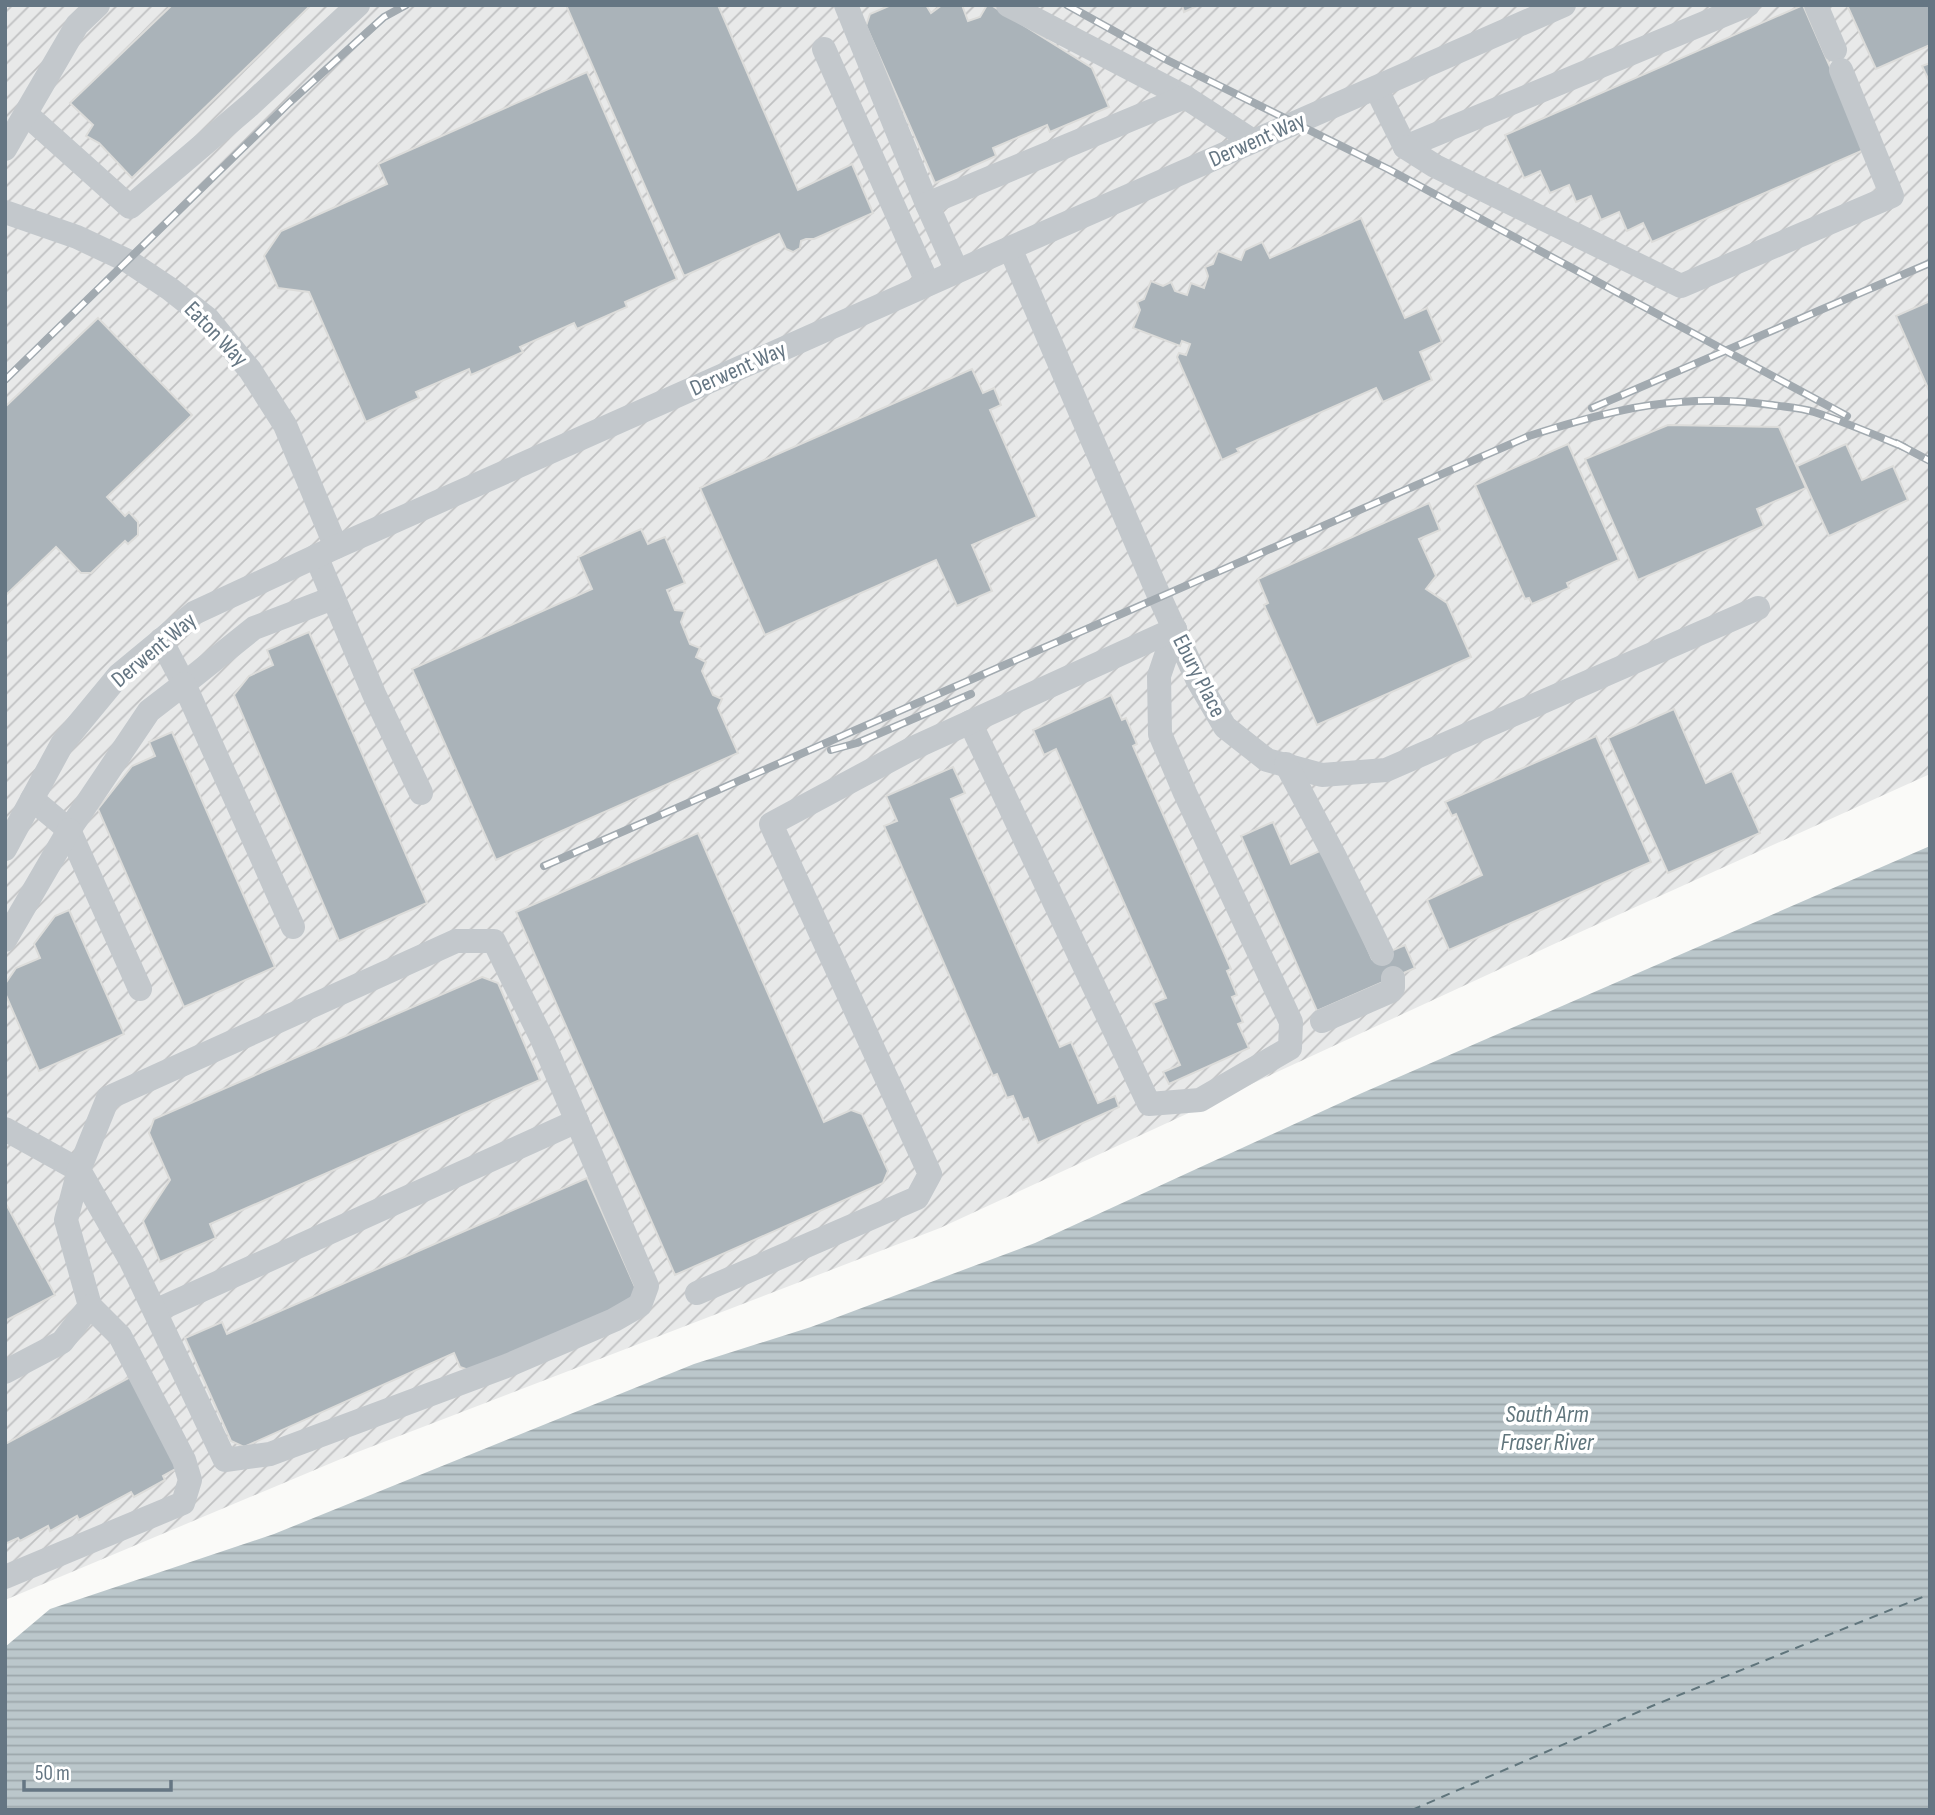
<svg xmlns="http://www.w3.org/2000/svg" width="1935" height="1815" font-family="'Sofia Sans Condensed',sans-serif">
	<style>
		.industrial { fill: url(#industrial-furrows) }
		.water { fill: url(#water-rules) }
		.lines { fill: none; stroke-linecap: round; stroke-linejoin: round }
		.ferry { stroke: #60757c; stroke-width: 2; stroke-dasharray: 9 7; stroke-linecap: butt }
		.building { fill: #aab3b9; stroke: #dcdcda; stroke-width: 2 }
		.minor { stroke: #c3c8cc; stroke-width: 24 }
		.rail-casing { stroke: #a2aab0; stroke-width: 8 }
		.rail { stroke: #fff; stroke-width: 5; stroke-dasharray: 16; stroke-linecap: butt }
		.labels { text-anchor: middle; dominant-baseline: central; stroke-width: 7; stroke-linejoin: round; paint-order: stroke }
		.street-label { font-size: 23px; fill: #657683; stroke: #fff }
		.water-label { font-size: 24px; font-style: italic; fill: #60757c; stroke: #fff }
	</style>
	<defs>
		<pattern id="industrial-furrows" width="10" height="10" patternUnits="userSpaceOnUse" patternTransform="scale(1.75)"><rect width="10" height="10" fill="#e8e9e9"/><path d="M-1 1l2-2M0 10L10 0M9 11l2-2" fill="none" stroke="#c0c1c2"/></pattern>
		<pattern id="water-rules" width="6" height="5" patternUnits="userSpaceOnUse" patternTransform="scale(1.75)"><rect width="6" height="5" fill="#bbc7cb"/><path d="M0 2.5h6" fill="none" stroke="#9ca6aa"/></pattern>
	</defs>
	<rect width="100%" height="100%" fill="#fafaf8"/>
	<polygon class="industrial" points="5,5 1930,5 1930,774 1567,938 940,1228 355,1453 5,1600"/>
	<polygon class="water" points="1930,846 1930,1810 5,1810 5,1647 50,1609 274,1534 694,1364 811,1327 1035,1243 1362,1093"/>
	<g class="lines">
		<polyline class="ferry" points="1412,1810 1652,1706 1930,1594"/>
	</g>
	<g class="building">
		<polygon points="172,5 311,5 132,178 99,143 86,136 93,125 70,103"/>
		<polygon points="566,5 718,5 798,190 852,164 873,213 814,239 806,239 801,241 800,248 793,252 786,249 779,234 684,276"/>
		<polygon points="891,5 926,5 931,13 942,5 962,5 968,21 980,17 987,5 991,5 1092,68 1109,107 1050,132 1047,125 993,148 996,156 935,183 866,26 870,14"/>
		<polygon points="1182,5 1199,5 1184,12"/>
		<polygon points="1803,5 1866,149 1652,242 1643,223 1627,231 1619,212 1601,220 1591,196 1576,202 1569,185 1550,193 1540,171 1524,178 1505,135"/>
		<polygon points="1847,5 1930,5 1930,45 1876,69"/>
		<polygon points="1930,63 1930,83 1922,66"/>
		<polygon points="587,72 677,279 625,302 627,307 577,329 574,323 520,347 523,352 471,375 469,369 416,392 419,398 366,422 309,292 278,288 264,256 281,231 387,184 378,164"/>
		<polygon points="1361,218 1405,318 1427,308 1442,342 1420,352 1432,380 1383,402 1376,388 1237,449 1239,452 1222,460 1177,357 1179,353 1186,355 1190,344 1182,341 1180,346 1133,328 1140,310 1137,302 1144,299 1151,281 1163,286 1171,282 1175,291 1187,295 1191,283 1204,288 1208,276 1205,267 1213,264 1218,251 1241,260 1245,250 1262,242 1270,258"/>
		<polygon points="1930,301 1930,393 1896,316"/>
		<polygon points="98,318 192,415 107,497 125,516 129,512 138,522 138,535 128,544 125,541 91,573 81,573 56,547 5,596 5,407"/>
		<polygon points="972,369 983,393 994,388 1001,405 990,410 1037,517 972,545 992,591 957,606 936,560 765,635 700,488"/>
		<polygon points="1668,425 1779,427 1806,488 1757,509 1764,526 1638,580 1585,459"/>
		<polygon points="1568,444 1619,560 1567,583 1569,588 1532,604 1529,598 1525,599 1475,485"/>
		<polygon points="1846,444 1862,480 1893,466 1908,500 1829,536 1797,466"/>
		<polygon points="1429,503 1440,530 1419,539 1436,576 1426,589 1447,603 1471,657 1317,725 1264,605 1268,603 1258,579"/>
		<polygon points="641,529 648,544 665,537 685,583 667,590 675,610 685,611 681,622 690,644 700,648 696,657 706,662 702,671 713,695 722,699 718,708 738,753 496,860 412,669 592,589 578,557"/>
		<polygon points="309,632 427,903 339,941 234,695 249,676 273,665 267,650"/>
		<polygon points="1111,695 1122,720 1126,718 1137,744 1133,746 1231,969 1227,971 1237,995 1232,997 1243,1022 1238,1024 1249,1048 1169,1084 1163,1072 1180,1065 1153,1003 1166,998 1056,749 1044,755 1033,730"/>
		<polygon points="1674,709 1706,783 1732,771 1760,833 1668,873 1608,738"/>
		<polygon points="172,732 275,967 184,1007 98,809 132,766 155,756 149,742"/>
		<polygon points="1596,736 1651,862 1449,950 1427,900 1482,875 1456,814 1452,816 1445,802"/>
		<polygon points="953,767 965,793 951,799 1060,1047 1071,1042 1098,1103 1115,1096 1119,1107 1038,1143 1028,1118 1023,1120 1013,1096 1007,1098 997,1074 993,1076 884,826 897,821 886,796"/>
		<polygon points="1273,822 1291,864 1324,849 1372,959 1405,945 1415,968 1317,1011 1241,836"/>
		<polygon points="698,833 824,1122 851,1110 862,1114 888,1171 883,1183 675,1275 516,912"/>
		<polygon points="69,910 124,1034 39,1071 5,993 5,984 16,968 40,958 34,944 55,916"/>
		<polygon points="482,977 498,983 540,1080 210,1224 216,1238 160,1262 143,1221 170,1180 149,1133 154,1119"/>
		<polygon points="587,1178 636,1289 628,1304 474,1372 460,1367 454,1353 244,1447 231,1441 185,1338 222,1322 227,1334"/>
		<polygon points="5,1202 55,1295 5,1321"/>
		<polygon points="134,1375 183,1465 163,1476 165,1480 134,1497 131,1492 79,1520 77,1516 50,1531 48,1526 20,1541 18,1538 5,1544 5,1444"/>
	</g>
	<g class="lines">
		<g class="minor">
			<polyline points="846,5 927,204"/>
			<polyline points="1008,5 1185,97"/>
			<polyline points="1816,5 1835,50"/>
			<polyline points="824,49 928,284"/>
			<polyline points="1376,88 1405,147 1748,5"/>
			<polyline points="26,114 130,207 250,105 358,5"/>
			<polyline points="1405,147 1435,166 1681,286 1892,196 1841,70"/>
			<polyline points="5,149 77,25 98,5"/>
			<polyline points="5,212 77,237 128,261 170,289 208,319 250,370 285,425 336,547"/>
			<polyline points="1010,248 1160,598 1198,681 1225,727 1267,760 1322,775 1386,770 1758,608"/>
			<polyline points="957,271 927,204 1185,97 1253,141"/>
			<polyline points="316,556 374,694 421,793"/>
			<polyline points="161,640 184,684 254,628 333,598"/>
			<polyline points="970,722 1149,1104 1200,1100 1290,1048 1291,1022 1185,793 1160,734 1159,676 1175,629"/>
			<polyline points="1286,764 1334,855 1382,954"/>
			<polyline points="32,799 69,830 149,711 184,684 293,927"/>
			<polyline points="69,830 140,989"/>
			<polyline points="5,849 62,744 119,675 194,613 336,547 1010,248 1564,5"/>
			<polyline points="5,940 69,830"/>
			<polyline points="1322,1021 1391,991 1393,988 1393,978"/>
			<polyline points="5,1129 79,1170"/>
			<polyline points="697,1293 917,1198 930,1174 771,824 911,749 1175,629"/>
			<polyline points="155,1311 577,1121"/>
			<polyline points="5,1372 62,1342 90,1306 66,1220 79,1170 108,1098 456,941 494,941 542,1039 647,1286 640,1305 614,1320 509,1365 270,1454 225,1460 131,1261 79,1170"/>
			<polyline points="5,1577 183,1503 190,1480 184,1460 120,1336 90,1306"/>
		</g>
		<g class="rail-casing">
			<g id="rail">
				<polyline points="1067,5 1163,58 1388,169 1847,416"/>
				<polyline points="5,380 289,103 384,17 406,5"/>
				<polyline points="1592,408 1930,263"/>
				<polyline points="1896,443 1930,461"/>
				<polyline points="831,750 857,743 971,694"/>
				<path d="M544,866L1529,436C1613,409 1682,392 1772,405C1785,407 1801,408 1814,412C1845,422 1875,435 1904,447"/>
			</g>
		</g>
		<use href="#rail" class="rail"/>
	</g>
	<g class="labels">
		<g class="street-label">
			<text transform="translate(1257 140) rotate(-24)">Derwent Way</text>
			<text transform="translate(216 334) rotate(46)">Eaton Way</text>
			<text transform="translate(738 369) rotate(-24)">Derwent Way</text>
			<text transform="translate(154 650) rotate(-40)">Derwent Way</text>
			<text transform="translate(1199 676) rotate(63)">Ebury Place</text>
		</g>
		<g class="water-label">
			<text x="1547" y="1414">South Arm<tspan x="1547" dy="28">Fraser River</tspan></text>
		</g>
	</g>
	<rect width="1935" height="1815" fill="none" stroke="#657683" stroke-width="14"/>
	<path d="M24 1780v10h147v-10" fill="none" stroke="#657683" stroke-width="3.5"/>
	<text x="35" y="1780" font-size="21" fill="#657683" stroke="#ffffff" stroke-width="5" paint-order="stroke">50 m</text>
</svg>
